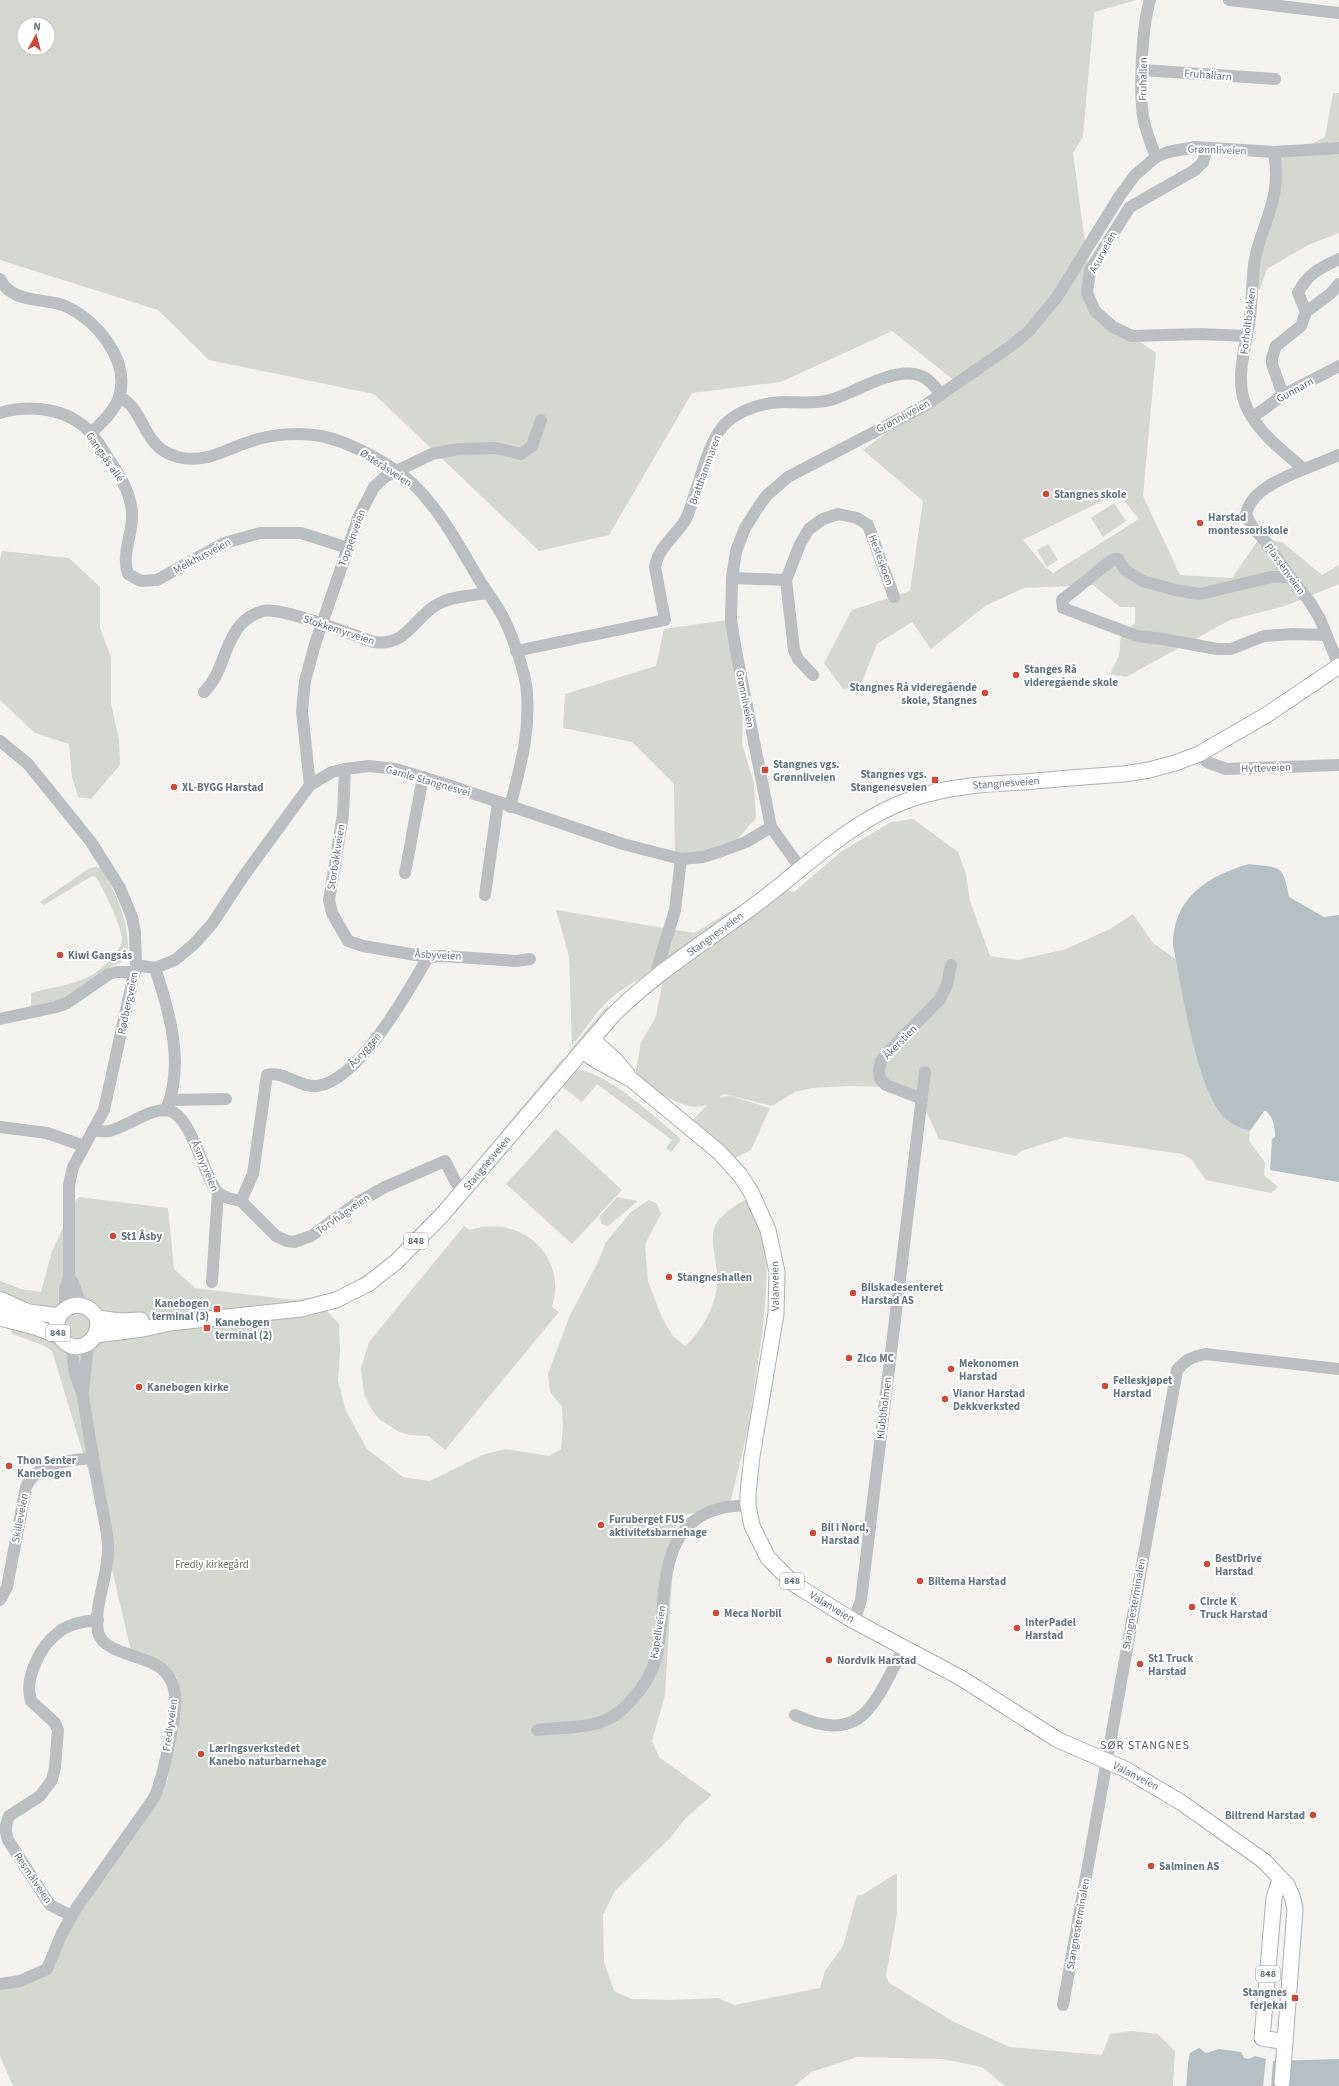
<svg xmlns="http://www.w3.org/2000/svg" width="1339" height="2086" font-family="'Source Sans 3',sans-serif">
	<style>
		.green { fill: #d4d8d0; fill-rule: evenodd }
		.water { fill: #b4c0c3 }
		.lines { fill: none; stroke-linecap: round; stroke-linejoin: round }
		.major-casing { stroke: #adb2b4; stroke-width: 17 }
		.highway-casing { stroke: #afb3b5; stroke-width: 20 }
		.minor { stroke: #bbbfc2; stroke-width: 12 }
		.major { stroke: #fff; stroke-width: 15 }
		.highway { stroke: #fff; stroke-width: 18 }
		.poi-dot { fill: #cc4b38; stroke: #fff; stroke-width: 1.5 }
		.labels { text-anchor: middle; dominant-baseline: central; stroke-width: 4; stroke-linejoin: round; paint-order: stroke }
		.shield { fill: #fff; stroke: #949fa5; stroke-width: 1 }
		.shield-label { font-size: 10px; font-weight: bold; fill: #66767e }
		.street-label { font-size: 11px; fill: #66767e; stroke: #fff }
		.poi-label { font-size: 11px; font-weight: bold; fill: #66767e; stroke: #fff; text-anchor: start }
		.park-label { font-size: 11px; fill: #6a7664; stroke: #fff }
		.neighbourhood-label { font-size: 12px; letter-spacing: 1px; fill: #535e64; stroke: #fff }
	</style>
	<rect width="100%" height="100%" fill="#f4f3f0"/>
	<g class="green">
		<path d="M0,0H1137L1094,12L1083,137L1073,153L1094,310L1156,353L1143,496L1180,575L1232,578L1259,539L1282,542L1322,575L1339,565V584L1285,606L1230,620L1126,677L1110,674L1119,656L1121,633L1135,623V607H1120L1093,585L1024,588L985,606L931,649L912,622L877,644L860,687L843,689L824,663L852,610L910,591L923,501L863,450L956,382L892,331L781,382L692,393L609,535L539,551L374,394L209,360L158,310L0,260ZM24,24H48V48H24ZM1118,493L1139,519L1053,573L1046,568L1023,540Z"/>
		<polygon points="1333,93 1339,93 1339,233 1308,245 1267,269 1259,291 1253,272 1273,205 1272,153 1300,150 1325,137"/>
		<polygon points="1114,503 1126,521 1103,537 1091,518"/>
		<polygon points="1048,544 1058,560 1047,567 1037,550"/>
		<polygon points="2,551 69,558 100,587 100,628 111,657 111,704 119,740 120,765 91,799 78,797 72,777 69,744 35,733 0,700 0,560"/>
		<polygon points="728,620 743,710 742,744 754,783 756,818 731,846 675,862 674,784 632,742 563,728 565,694 656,666 664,629"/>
		<path d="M913,819L958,852L966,874L970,901L990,956L1018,960L1066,949L1110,929L1133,914L1153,943L1177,960L1196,1055L1233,1124L1250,1131L1249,1141L1265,1162L1264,1175L1278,1187L1271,1193L1206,1180L1191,1159L1182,1154L1065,1137L1021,1151L1016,1156L939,1139L918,1093L902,1087L848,1086L812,1088L795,1092L772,1106L724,1094L719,1097L731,1096L770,1108L751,1150L735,1158L692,1121L708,1104C690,1115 655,1090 637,1081L635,1077L641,1042L656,1017L664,974C647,970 617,992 605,1004C593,1016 584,1032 572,1045L569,956L556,910L694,933L774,885L794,892L842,851L891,822Z"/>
		<path d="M95,867L101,868C117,896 130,923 128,956L120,963L110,967L62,999L31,1008V993C48,988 72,985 88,977C99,972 122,952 122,939C122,927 103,888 96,877L92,876L44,905L40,902L90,868Z"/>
		<polygon points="608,1005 607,1013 570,1054 569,1051"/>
		<polygon points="563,1058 566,1059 477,1164 477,1161"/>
		<path d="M576,1070C604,1069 657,1119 679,1137L680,1141L671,1152L666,1148L672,1140L597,1084L582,1102L560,1085L571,1072Z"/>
		<polygon points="556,1129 622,1190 572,1244 506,1184"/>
		<path d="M452,1192L450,1198L375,1273L320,1303L339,1324L340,1352L338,1381L346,1411L367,1449L403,1477L430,1481L482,1455L505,1449L549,1456L561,1449L563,1426L562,1407L550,1392L548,1374L570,1315L597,1264L606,1242L631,1212L649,1200L657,1204L661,1214L645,1244L648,1281L662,1318L673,1336L685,1346C704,1329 720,1299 717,1273C716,1258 709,1238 716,1224C723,1212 740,1202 752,1197L767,1250L766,1293L762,1335L748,1429L729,1508H716L684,1515L675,1528L665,1695L652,1741L659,1757L712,1795L686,1818L670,1838L615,1891L603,1915L604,1962L614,1991L631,1999L671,2000L718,1998L734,2005L820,1988L825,1971L843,1946L857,1895H862L897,1873V1913L886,1976L889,1983L956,2023L1010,2047L1102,2055L1110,2034L1131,2031L1158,2034L1175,2051L1173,2086H1005L982,2067L942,2059L857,2057L811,2072L795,2086H13L0,2056V1984L39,1975L74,1908L168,1779L177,1677L145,1654L131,1651L90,1476L52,1351L43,1345L12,1334L10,1326L49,1339L43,1319L42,1305L27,1303L0,1293V1281L21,1289L41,1292L52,1251L76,1200L79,1197L168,1208L174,1269L195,1288L294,1300L322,1296L341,1289L371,1271L393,1253Z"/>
		<polygon points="617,1197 638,1201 608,1226 601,1224 600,1216"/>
		<path d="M464,1226L470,1230C509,1217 551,1240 555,1282C556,1291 554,1299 552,1307L559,1312L445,1450L429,1436L410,1435L399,1432L379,1419L372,1410L364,1394L361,1368L369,1342Z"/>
	</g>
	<g class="water">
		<path d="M1249,864C1281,868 1283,864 1289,897L1324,917L1339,915V1182H1338L1270,1170L1272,1139L1275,1137C1275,1127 1273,1117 1266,1111H1264L1250,1131C1242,1128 1232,1125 1226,1119C1197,1095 1181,984 1173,945C1173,898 1207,876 1249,864Z"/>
		<path d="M1199,2048L1206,2053L1219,2049L1241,2052L1244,2058L1249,2059L1255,2056L1266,2059L1263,2086H1186C1188,2074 1187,2064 1190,2053Z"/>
		<polygon points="1339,2059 1339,2086 1271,2086 1273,2061"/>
	</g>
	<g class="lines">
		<g class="major-casing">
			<g id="major">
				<polyline points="592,1039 615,1060 627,1074"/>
				<polyline points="582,1051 599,1062 632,1080 719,1152 740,1175 751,1192 768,1230 777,1272 776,1314 752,1456 748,1493 748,1505 752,1526 768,1558 794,1584 854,1621 961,1678 1058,1740 1125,1769 1182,1803 1264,1861 1287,1885 1292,1896 1295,1909 1282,2082"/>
				<polyline points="15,1310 59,1316"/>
				<polyline points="0,1318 35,1327 59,1336"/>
				<path d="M97,1318C103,1343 72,1358 60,1336C46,1312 82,1291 97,1318L120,1321L141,1320"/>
				<path d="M96,1335L143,1329L170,1323L301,1309L336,1300L368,1284L396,1262L443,1214L613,1015C657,971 710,939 759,902C808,865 854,818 914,798C950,786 987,784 1024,782C1058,779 1091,776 1124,774L1149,770L1175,763L1199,754L1268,714L1339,666"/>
				<polyline points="1280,1880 1274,1898 1262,2038 1285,2042"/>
			</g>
		</g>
		<g class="highway-casing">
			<polyline id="highway" points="0,1301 25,1312"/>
		</g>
		<g class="minor">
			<path d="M1150,0C1142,26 1139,88 1143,116C1145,130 1151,144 1156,157"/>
			<polyline points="1229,0 1339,13"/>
			<polyline points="1142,70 1275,79"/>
			<polyline points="1207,148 1203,162 1195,170 1130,207 1090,270 1087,293 1095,311 1113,327 1132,336 1199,334 1247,336"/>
			<path d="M1274,152C1281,194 1268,212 1257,250C1251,271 1253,294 1250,317C1247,341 1238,367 1242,392C1247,424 1281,450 1304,469"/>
			<path d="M0,279C11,303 42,298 63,305C95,318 131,360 119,397C115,411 101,423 91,433"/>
			<path d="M1306,312L1298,293C1308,273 1320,268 1339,259"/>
			<polyline points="1283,395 1272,364 1272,358 1276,346 1301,326 1306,312 1330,294 1339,284"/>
			<path d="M119,397C145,407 141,448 178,457C208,464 225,449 252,441C273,434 299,432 321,436C348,441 393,465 413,484C440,510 458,544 477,576C485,590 496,603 503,617C512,634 526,674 527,693C530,735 520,767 510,807"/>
			<path d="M0,413C31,404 68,408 91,433C98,441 104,452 110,461C121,477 131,494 132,514C133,534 121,555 128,574L141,581L157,580L224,543L260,533H301L348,548"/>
			<polyline points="1253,417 1283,395 1339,366"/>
			<polyline points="1290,577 1271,577 1200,594 1175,590 1143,581 1125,570 1118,559 1112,560 1062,600 1063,608 1137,636 1163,639 1217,649 1231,649 1264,636 1293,634 1326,635"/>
			<polyline points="732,578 786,580"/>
			<path d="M516,651L665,620L655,567C658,547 676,536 686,519C698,493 707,439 727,422C742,409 765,402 784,402C799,402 815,404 830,400C854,393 888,370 914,374C927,376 934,385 941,395"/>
			<path d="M1339,666L1320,619L1310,602L1290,577L1267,543L1253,528L1246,515C1251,482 1312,468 1339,455"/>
			<polyline points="813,675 798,659 794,650 786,580 800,544 809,529 823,519 838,514 857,518 868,525 894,597"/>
			<path d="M204,692C220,676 222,657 232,638C238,625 249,615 263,611C280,606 353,635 374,642C407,647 414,617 438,604C452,596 471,596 486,593"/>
			<polyline points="0,741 28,764 91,842 120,888 132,917 135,932 136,965 104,1110 73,1167 69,1185 69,1277 65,1289 65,1310"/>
			<polyline points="1199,754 1207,762 1226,769 1339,765"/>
			<polyline points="345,769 343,815 329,900 332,913 348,941 363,946 428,957 443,956 516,961 530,959"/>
			<polyline points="310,785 302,711 305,681 315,644 359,516 374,487 386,476 432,454 458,449 496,448 521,454 532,446 541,420"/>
			<polyline points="801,869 771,827 737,656 731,620 732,578 736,551 745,528 759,506 767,495 788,477 924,406 1011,346 1029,331 1057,297 1119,197 1135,175 1156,157 1168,152 1195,147 1274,152 1339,148"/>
			<polyline points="405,873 423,777"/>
			<polyline points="485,895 498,802"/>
			<polyline points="136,965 155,968 175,960 194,944 212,924 243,877 310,785 332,772 345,769 369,766 396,769 445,784 623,844 681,859 703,857 722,851 746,842 771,827"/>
			<path d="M155,968C170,1013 185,1065 166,1110"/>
			<polyline points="654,979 675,910 681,859"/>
			<polyline points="0,1019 56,1007 67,1003 109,974 117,972 135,972"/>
			<polyline points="922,1099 886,1085 880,1079 879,1070 881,1061 889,1051 940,999 947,985 951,965"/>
			<polyline points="170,1100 226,1099"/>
			<polyline points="0,1127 47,1133 84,1146"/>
			<path d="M93,1130C98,1131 104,1132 109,1131C127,1127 146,1110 166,1110C191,1111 203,1176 218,1193L212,1282"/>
			<polyline points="218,1193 228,1198 241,1201 276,1236 287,1241 294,1242 311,1236 358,1202 385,1187 445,1161 455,1181 463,1192"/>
			<path d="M241,1201L253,1174L267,1075C283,1070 300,1088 317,1086C359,1081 409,990 428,957"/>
			<polyline points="69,1277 73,1283 81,1305"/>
			<polyline points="83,1392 88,1344"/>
			<path d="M0,1600L7,1587L26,1487C38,1461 67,1461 93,1458"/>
			<polyline points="854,1621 861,1600 925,1072"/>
			<path d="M795,1715C865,1748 876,1698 904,1648"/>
			<path d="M537,1730C558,1727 581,1729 601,1722C614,1718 625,1708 634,1697C644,1686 652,1672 656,1658C669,1607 652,1527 718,1509C727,1506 738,1506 748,1505"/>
			<path d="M72,1916L50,1905L8,1840L6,1832V1825L9,1816L40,1796L52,1780L55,1767L58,1730L55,1723L31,1701C24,1678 40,1646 59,1632C68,1624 86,1621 98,1620"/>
			<path d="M0,1984L20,1981L47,1969L62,1933L77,1907L154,1798C163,1778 177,1715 175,1694C174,1685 169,1674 161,1668C145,1655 103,1654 98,1632C93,1605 110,1573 108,1545C107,1529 103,1513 100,1497C94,1463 88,1429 83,1396L75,1373L71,1345"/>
			<path d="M1063,2005L1177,1370C1185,1360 1192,1357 1205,1354L1339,1369"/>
		</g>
		<use href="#major" class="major"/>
		<use href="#highway" class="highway"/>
	</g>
	<g class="poi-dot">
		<circle cx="1046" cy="494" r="4"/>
		<circle cx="1200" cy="523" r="4"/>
		<circle cx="1016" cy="675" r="4"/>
		<circle cx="985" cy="693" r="4"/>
		<rect x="761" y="766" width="8" height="8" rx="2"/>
		<rect x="931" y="776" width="8" height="8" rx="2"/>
		<circle cx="174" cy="787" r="4"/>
		<circle cx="60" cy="955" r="4"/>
		<circle cx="113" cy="1236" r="4"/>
		<circle cx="669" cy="1277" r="4"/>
		<circle cx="853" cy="1293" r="4"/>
		<rect x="213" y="1305" width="8" height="8" rx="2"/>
		<rect x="203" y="1324" width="8" height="8" rx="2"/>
		<circle cx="849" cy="1358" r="4"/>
		<circle cx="951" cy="1369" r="4"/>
		<circle cx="1105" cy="1386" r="4"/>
		<circle cx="139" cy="1387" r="4"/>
		<circle cx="945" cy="1399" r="4"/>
		<circle cx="9" cy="1466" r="4"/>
		<circle cx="601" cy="1525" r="4"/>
		<circle cx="813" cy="1533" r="4"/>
		<circle cx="1207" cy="1564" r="4"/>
		<circle cx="920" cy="1581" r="4"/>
		<circle cx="1192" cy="1607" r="4"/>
		<circle cx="716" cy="1613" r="4"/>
		<circle cx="1017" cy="1628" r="4"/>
		<circle cx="829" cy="1660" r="4"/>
		<circle cx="1140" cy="1664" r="4"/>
		<circle cx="201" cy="1754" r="4"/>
		<circle cx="1313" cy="1815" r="4"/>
		<circle cx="1151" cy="1866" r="4"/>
		<rect x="1291" y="1994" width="8" height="8" rx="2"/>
	</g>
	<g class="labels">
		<g class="shield">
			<rect x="404" y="1233" width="24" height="16" rx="3"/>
			<rect x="46" y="1325" width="24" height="16" rx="3"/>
			<rect x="780" y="1573" width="24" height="16" rx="3"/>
			<rect x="1256" y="1966" width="24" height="16" rx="3"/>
		</g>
		<g class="shield-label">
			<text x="416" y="1241">848</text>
			<text x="58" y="1333">848</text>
			<text x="792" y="1581">848</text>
			<text x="1268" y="1974">848</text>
		</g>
		<g class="street-label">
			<text transform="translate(1208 75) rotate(5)">Fruhallarn</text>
			<text transform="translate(1143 79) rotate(-89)">Fruhallen</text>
			<text transform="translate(1217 150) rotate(2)">Grønnliveien</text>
			<text transform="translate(1103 252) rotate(-61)">Asurveien</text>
			<text transform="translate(1248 321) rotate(-83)">Forholtbakken</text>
			<text transform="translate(1295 390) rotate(-29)">Gunnarn</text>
			<text transform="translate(903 416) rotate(-28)">Grønnliveien</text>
			<text transform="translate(105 457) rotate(55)">Gangsås allé</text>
			<text transform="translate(386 468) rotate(33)">Østeråsveien</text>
			<text transform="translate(705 470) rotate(-70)">Bratthammaren</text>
			<text transform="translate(352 538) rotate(-70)">Toppenveien</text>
			<text transform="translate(202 556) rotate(-28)">Melkhusveien</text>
			<text transform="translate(881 560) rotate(70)">Hesteskoen</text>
			<text transform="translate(1285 569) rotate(54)">Plassenveien</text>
			<text transform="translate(339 630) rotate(18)">Stokkemyrveien</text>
			<text transform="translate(745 699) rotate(79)">Grønnliveien</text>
			<text transform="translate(1266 768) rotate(-2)">Hytteveien</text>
			<text transform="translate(428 781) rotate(16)">Gamle Stangnesvei</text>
			<text transform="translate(1006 783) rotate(-4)">Stangnesveien</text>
			<text transform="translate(336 857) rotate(-81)">Storbakkveien</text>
			<text transform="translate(715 934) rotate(-36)">Stangnesveien</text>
			<text transform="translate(438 955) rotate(3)">Åsbyveien</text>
			<text transform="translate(128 1003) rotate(-78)">Rødbergveien</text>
			<text transform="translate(900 1042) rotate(-46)">Åkerstien</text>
			<text transform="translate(365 1050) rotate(-48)">Åsryggen</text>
			<text transform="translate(487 1163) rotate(-50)">Stangnesveien</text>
			<text transform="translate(205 1166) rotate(67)">Åsmyrveien</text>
			<text transform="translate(343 1214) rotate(-35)">Torvhågveien</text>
			<text transform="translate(775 1286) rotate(-91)">Valanveien</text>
			<text transform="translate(884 1408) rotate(-83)">Klubbholmen</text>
			<text transform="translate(20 1518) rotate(-79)">Skilleveien</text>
			<text transform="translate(1134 1604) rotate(-80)">Stangnesterminalen</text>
			<text transform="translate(832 1607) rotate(31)">Valanveien</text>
			<text transform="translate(658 1632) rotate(-81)">Kapellveien</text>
			<text transform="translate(170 1725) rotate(-82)">Fredlyveien</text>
			<text transform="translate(1136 1776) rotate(27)">Valanveien</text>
			<text transform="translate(33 1878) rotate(56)">Resmålveien</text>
			<text transform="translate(1078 1924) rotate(-80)">Stangnesterminalen</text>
		</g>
		<g class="poi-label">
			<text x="1054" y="494">Stangnes skole</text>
			<text x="1208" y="517">Harstad<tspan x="1208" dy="13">montessoriskole</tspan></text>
			<text x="1024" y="669">Stanges Rå<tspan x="1024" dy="13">videregående skole</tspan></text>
			<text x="977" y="687" text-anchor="end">Stangnes Rå videregående<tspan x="977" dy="13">skole, Stangnes</tspan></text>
			<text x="773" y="764">Stangnes vgs.<tspan x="773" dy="13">Grønnliveien</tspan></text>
			<text x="927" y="774" text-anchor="end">Stangnes vgs.<tspan x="927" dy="13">Stangenesveien</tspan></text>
			<text x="182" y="787">XL-BYGG Harstad</text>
			<text x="68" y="955">Kiwi Gangsås</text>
			<text x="121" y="1236">St1 Åsby</text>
			<text x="677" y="1277">Stangneshallen</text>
			<text x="861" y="1287">Bilskadesenteret<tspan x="861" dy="13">Harstad AS</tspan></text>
			<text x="209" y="1303" text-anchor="end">Kanebogen<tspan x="209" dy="13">terminal (3)</tspan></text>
			<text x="215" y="1322">Kanebogen<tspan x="215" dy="13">terminal (2)</tspan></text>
			<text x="857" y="1358">Zico MC</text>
			<text x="959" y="1363">Mekonomen<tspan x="959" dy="13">Harstad</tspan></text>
			<text x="1113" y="1380">Felleskjøpet<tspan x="1113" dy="13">Harstad</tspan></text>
			<text x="147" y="1387">Kanebogen kirke</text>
			<text x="953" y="1393">Vianor Harstad<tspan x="953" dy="13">Dekkverksted</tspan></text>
			<text x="17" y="1460">Thon Senter<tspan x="17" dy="13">Kanebogen</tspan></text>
			<text x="609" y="1519">Furuberget FUS<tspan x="609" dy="13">aktivitetsbarnehage</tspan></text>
			<text x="821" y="1527">Bil i Nord,<tspan x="821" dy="13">Harstad</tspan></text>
			<text x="1215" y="1558">BestDrive<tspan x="1215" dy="13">Harstad</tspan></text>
			<text x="928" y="1581">Biltema Harstad</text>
			<text x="1200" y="1601">Circle K<tspan x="1200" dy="13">Truck Harstad</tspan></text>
			<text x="724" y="1613">Meca Norbil</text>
			<text x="1025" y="1622">InterPadel<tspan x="1025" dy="13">Harstad</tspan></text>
			<text x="1148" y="1658">St1 Truck<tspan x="1148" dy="13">Harstad</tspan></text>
			<text x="837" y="1660">Nordvik Harstad</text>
			<text x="209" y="1748">Læringsverkstedet<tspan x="209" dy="13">Kanebo naturbarnehage</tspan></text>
			<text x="1305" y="1815" text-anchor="end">Biltrend Harstad</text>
			<text x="1159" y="1866">Salminen AS</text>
			<text x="1287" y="1992" text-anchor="end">Stangnes<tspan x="1287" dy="13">ferjekai</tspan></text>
		</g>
		<g class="park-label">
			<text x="212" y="1564">Fredly kirkegård</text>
		</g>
		<g class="neighbourhood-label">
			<text x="1145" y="1745">SØR STANGNES</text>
		</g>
	</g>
	<g transform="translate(36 36) rotate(7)"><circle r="19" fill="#ffffff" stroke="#c2c8cb"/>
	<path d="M0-3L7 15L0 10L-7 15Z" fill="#cc4b38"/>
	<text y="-6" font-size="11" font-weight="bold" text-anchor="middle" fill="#66767e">N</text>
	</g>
</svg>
